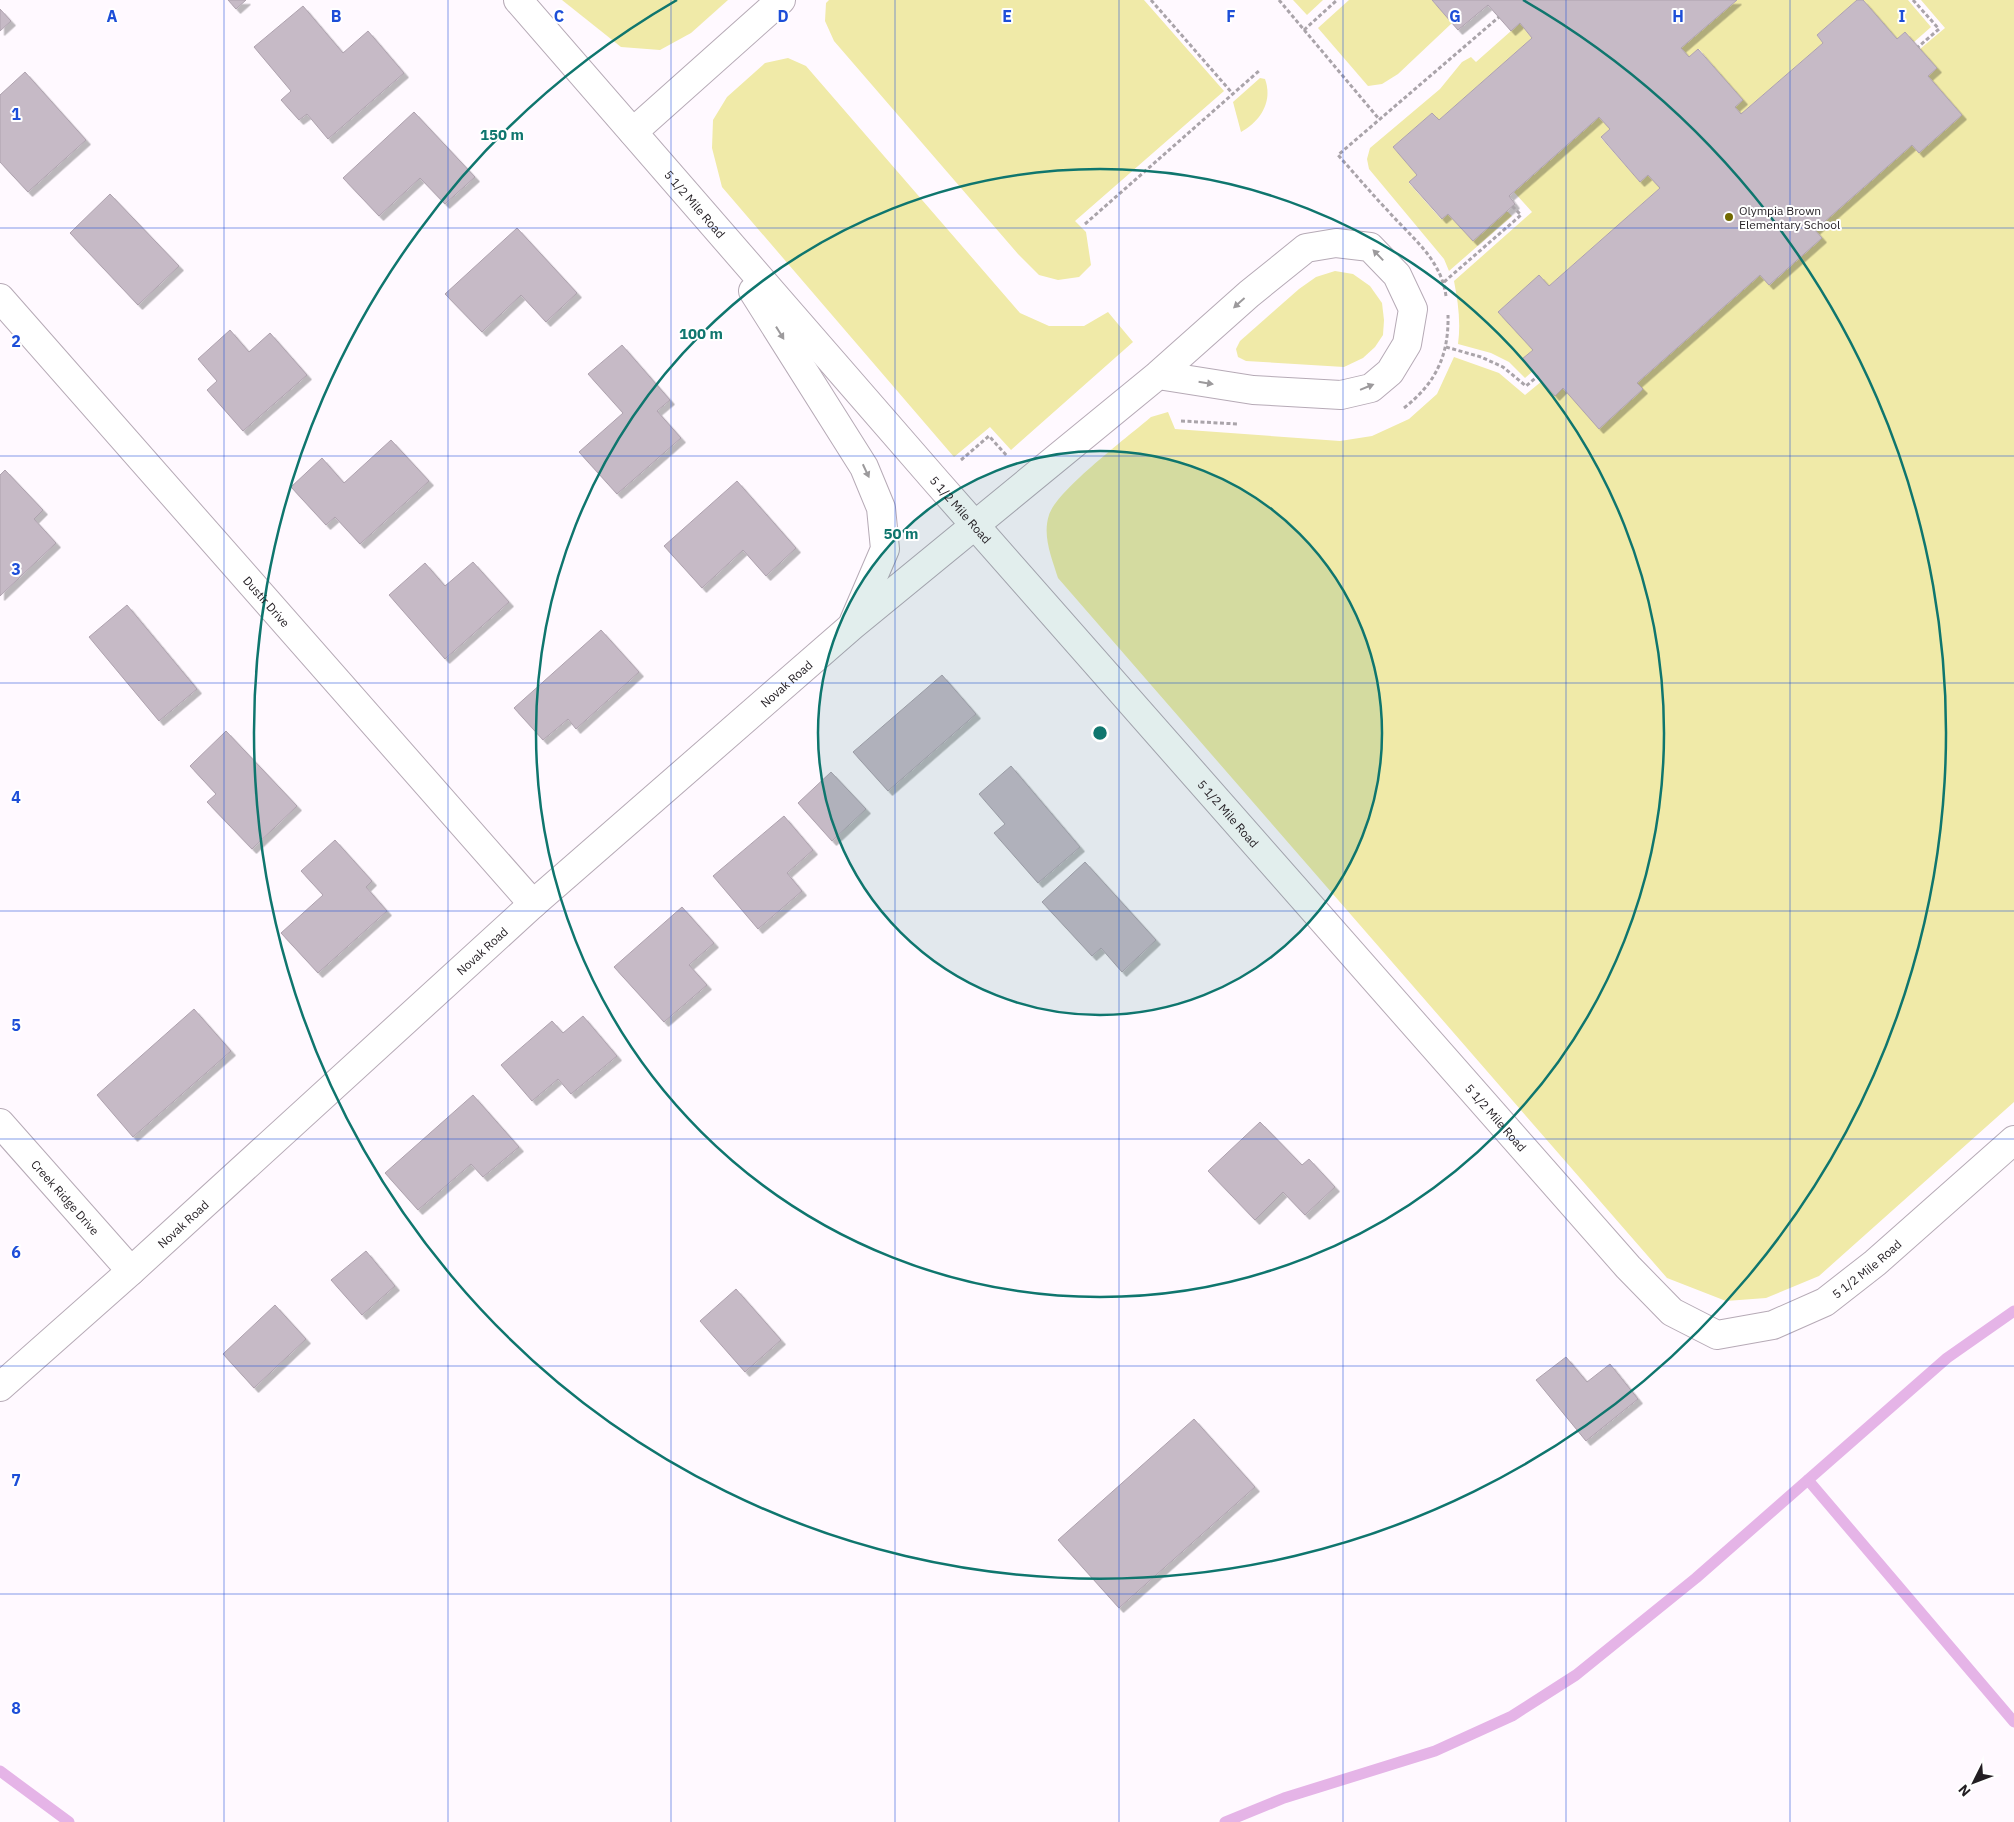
<svg xmlns="http://www.w3.org/2000/svg" width="2014" height="1822" font-family="'IBM Plex Sans',sans-serif">
	<style>
		.green { fill: #f0eaa8 }
		.lines { fill: none; stroke-linecap: round; stroke-linejoin: round }
		.stream { stroke: #e5b4e7; stroke-width: 11 }
		.building { fill: #c6bac6; stroke: #aea2ae; filter: url(#shadow) }
		.minor-casing { stroke: #b6aab6; stroke-width: 30 }
		.path { stroke: #aaa4aa; stroke-width: 3; stroke-dasharray: 4 2.5; stroke-linecap: butt }
		.minor { stroke: #fff; stroke-width: 28 }
		.oneway { fill: #9c9a9c }
		.grid { fill: none; stroke: #1d4ed8; stroke-width: 1; stroke-opacity: 0.55 }
		.ring { fill: none; stroke: #0f766e; stroke-width: 2.5 }
		.poi-dot { fill: #726901; stroke: #fff; stroke-width: 2 }
		.labels { text-anchor: middle; dominant-baseline: central; stroke-width: 4; stroke-linejoin: round; paint-order: stroke }
		.street-label { font-size: 12px; fill: #231e23; stroke: #fff }
		.poi-label { font-size: 12px; fill: #231e23; stroke: #fff; text-anchor: start }
		.grid-label { font-size: 16px; text-anchor: middle; font-weight: bold; fill: #1d4ed8; stroke: #fff; stroke-width: 4; stroke-linejoin: round; paint-order: stroke }
		.centre { fill: #0f766e; stroke: #fff; stroke-width: 2.5 }
		.ring-label { font-size: 15px; text-anchor: middle; font-weight: bold; fill: #0f766e; stroke: #fff; stroke-width: 4; stroke-linejoin: round; paint-order: stroke }
	</style>
	<defs>
		<filter id="shadow"><feDropShadow dx="4.5" dy="4.5" stdDeviation="0" flood-color="#0004"/></filter>
	</defs>
	<rect width="100%" height="100%" fill="#fff9ff"/>
	<g class="green">
		<polygon points="562,0 728,0 691,33 660,50 621,47"/>
		<polygon points="829,0 1144,0 1224,91 1075,221 1086,232 1091,265 1079,277 1058,280 1039,275 1018,254 834,41 825,21 826,3"/>
		<polygon points="1293,0 1323,0 1307,15"/>
		<polygon points="1349,0 1432,0 1452,23 1398,74 1382,84 1368,86 1318,28"/>
		<polygon points="1737,0 1857,0 1817,35 1823,43 1741,114 1735,107 1742,100 1699,49 1689,57 1681,48"/>
		<polygon points="1863,0 1908,0 1931,27 1914,42 1905,32 1897,39"/>
		<path d="M1921,0H2014V1102L1819,1276L1766,1298L1726,1301L1667,1278L1058,578C1052,558 1042,536 1049,515C1057,490 1129,436 1151,417L1168,412L1175,429L1340,441L1372,436L1409,419L1437,394L1454,357L1499,373L1525,395L1542,381L1555,396L1563,388L1599,428L1642,390L1637,383L1760,275L1770,285L1822,238L1815,230L1912,145L1919,153L1962,115L1928,76L1937,68L1920,49L1945,28Z"/>
		<polygon points="1520,23 1532,38 1439,120 1432,113 1393,147 1417,175 1409,183 1441,219 1448,214 1473,241 1507,211 1512,216 1449,271 1444,259 1369,169 1367,159 1370,148 1440,89 1462,62 1471,57 1476,62"/>
		<polygon points="788,58 806,66 1020,313 1049,326 1084,326 1108,312 1133,342 1011,450 990,427 954,457 722,187 712,148 713,120 727,97 765,63"/>
		<path d="M1260,78L1265,79C1273,101 1261,121 1241,132L1233,102Z"/>
		<path d="M1599,117L1610,129L1601,138L1640,182L1648,175L1660,188L1549,286L1539,276L1498,312L1533,350L1523,359L1533,371L1525,378L1509,362L1491,353L1458,344C1461,322 1458,302 1454,281L1532,212L1514,192Z"/>
		<polygon points="1335,271 1353,274 1370,286 1382,303 1384,320 1383,335 1375,347 1363,358 1344,367 1246,361 1238,357 1236,349 1240,341 1299,289 1316,277"/>
	</g>
	<g class="lines">
		<g class="stream">
			<polyline points="1808,1480 2014,1722"/>
			<polyline points="0,1771 69,1822"/>
			<polyline points="1225,1822 1284,1798 1435,1751 1512,1716 1576,1675 1696,1578 1947,1358 2014,1311"/>
		</g>
	</g>
	<g class="building">
		<polygon points="228,0 246,0 236,9"/>
		<polygon points="1432,0 1737,0 1681,48 1689,57 1698,49 1743,100 1735,107 1741,114 1823,43 1817,35 1857,0 1863,0 1897,39 1905,32 1920,49 1937,68 1928,76 1962,115 1919,153 1912,145 1815,230 1822,238 1769,285 1760,275 1637,383 1643,389 1599,429 1563,388 1555,396 1522,359 1533,350 1498,312 1539,275 1549,286 1660,188 1648,175 1640,182 1601,137 1610,129 1599,117 1509,196 1515,204 1473,241 1448,214 1442,219 1409,182 1417,175 1393,147 1432,113 1439,120 1532,38 1520,23 1511,31 1488,5 1458,30"/>
		<polygon points="303,6 343,53 368,31 404,73 328,139 307,114 299,120 281,100 291,91 254,47"/>
		<polygon points="0,9 11,21 0,31"/>
		<polygon points="25,72 86,140 28,192 0,162 0,95"/>
		<polygon points="414,112 475,177 445,204 420,178 379,216 343,178"/>
		<polygon points="110,194 179,266 138,305 70,233"/>
		<polygon points="517,228 577,293 546,322 521,295 482,332 445,294"/>
		<polygon points="230,330 249,352 270,333 307,375 243,431 207,390 217,381 198,359"/>
		<polygon points="622,345 670,400 657,411 681,438 617,494 579,452 623,413 588,374"/>
		<polygon points="391,440 429,481 360,544 335,517 326,525 291,487 322,458 344,483"/>
		<polygon points="5,470 43,510 34,519 56,543 0,596 0,475"/>
		<polygon points="737,481 796,548 766,576 743,550 702,588 664,546"/>
		<polygon points="473,562 509,602 445,659 389,595 425,563 445,586"/>
		<polygon points="127,605 197,689 159,721 89,637"/>
		<polygon points="601,630 639,672 576,729 568,719 543,740 514,708"/>
		<polygon points="942,675 976,714 888,791 853,752"/>
		<polygon points="226,731 297,806 252,849 207,802 216,794 190,766"/>
		<polygon points="1011,766 1080,847 1038,883 994,833 1005,824 979,794"/>
		<polygon points="831,772 866,809 832,841 798,803"/>
		<polygon points="784,816 813,850 787,873 802,891 758,929 713,876"/>
		<polygon points="335,840 372,881 366,887 387,911 318,973 281,933 323,895 301,871"/>
		<polygon points="1085,862 1156,940 1122,972 1101,948 1092,956 1042,902"/>
		<polygon points="682,907 714,943 689,965 707,985 664,1022 614,967"/>
		<polygon points="194,1009 231,1051 133,1137 97,1095"/>
		<polygon points="583,1016 617,1056 571,1094 558,1079 532,1101 501,1065 552,1021 563,1033"/>
		<polygon points="473,1095 519,1147 483,1177 471,1164 418,1210 385,1173"/>
		<polygon points="1260,1122 1302,1165 1309,1159 1335,1187 1305,1215 1283,1192 1255,1220 1208,1171"/>
		<polygon points="366,1251 395,1286 362,1315 331,1280"/>
		<polygon points="736,1289 781,1340 745,1372 700,1321"/>
		<polygon points="275,1305 306,1339 254,1388 223,1354"/>
		<polygon points="1566,1357 1587,1382 1610,1364 1638,1399 1586,1441 1536,1380"/>
		<polygon points="1194,1419 1255,1487 1119,1608 1058,1540"/>
	</g>
	<g class="lines">
		<g class="minor-casing">
			<g id="minor">
				<path id="s1" d="M518,0L936,481L1628,1267L1672,1312L1717,1335L1773,1325L1825,1302L1875,1263L2014,1140"/>
				<polyline points="633,132 781,0"/>
				<polyline points="753,291 864,467 881,508 885,549 854,621"/>
				<path id="s2" d="M0,298L533,904"/>
				<path id="s3" d="M0,1123L131,1271"/>
				<path id="s4" d="M0,1387L131,1271L533,904L852,626L1158,375L1249,294L1306,248L1336,243L1370,247L1397,275L1413,309L1407,344L1390,372L1371,388L1341,395L1253,390L1158,375"/>
			</g>
		</g>
		<g class="path">
			<polyline points="1151,0 1233,94"/>
			<polyline points="1279,0 1379,119"/>
			<polyline points="1913,0 1939,29 1918,47"/>
			<polyline points="1304,30 1337,0"/>
			<polyline points="1085,224 1260,70"/>
			<polyline points="1444,282 1521,215 1512,206"/>
			<path d="M1446,296C1441,259 1412,238 1389,212C1371,193 1355,174 1338,155L1499,17"/>
			<polyline points="1446,347 1481,357 1503,367 1526,386 1538,376"/>
			<path d="M1404,408C1436,383 1449,355 1448,315"/>
			<polyline points="1181,421 1238,424"/>
			<polyline points="961,460 989,436 1007,456"/>
		</g>
		<use href="#minor" class="minor"/>
	</g>
	<defs><path id="oneway-solid" d="M-6-.8H1V-3.2L6.5 0L1 3.2V.8H-6Z" transform="scale(1.25)"/></defs>
	<g class="oneway">
		<use href="#oneway-solid" transform="translate(1378 255) rotate(-134)"/>
		<use href="#oneway-solid" transform="translate(1239 303) rotate(138)"/>
		<use href="#oneway-solid" transform="translate(780 333) rotate(58)"/>
		<use href="#oneway-solid" transform="translate(1206 383) rotate(9)"/>
		<use href="#oneway-solid" transform="translate(1367 387) rotate(-22)"/>
		<use href="#oneway-solid" transform="translate(866 471) rotate(65)"/>
	</g>
	<path class="grid" d="M224,0V1822M448,0V1822M671,0V1822M895,0V1822M1119,0V1822M1343,0V1822M1566,0V1822M1790,0V1822M0,228H2014M0,456H2014M0,683H2014M0,911H2014M0,1139H2014M0,1366H2014M0,1594H2014"/>
	<circle cx="1100" cy="733" r="282" fill="#0f766e" fill-opacity=".12"/>
	<g class="ring">
		<circle cx="1100" cy="733" r="282"/>
		<circle cx="1100" cy="733" r="564"/>
		<path d="M1523 0A846 846 0 1 1 677 0"/>
	</g>
	<circle class="poi-dot" cx="1729" cy="217" r="5"/>
	<g class="labels">
		<g class="street-label">
			<text stroke="none"><textPath href="#s1" startOffset="270">5 1/2 Mile Road</textPath></text>
			<text stroke="none"><textPath href="#s1" startOffset="675">5 1/2 Mile Road</textPath></text>
			<text stroke="none"><textPath href="#s2" startOffset="404">Dustir Drive</textPath></text>
			<text stroke="none"><textPath href="#s4" startOffset="1055">Novak Road</textPath></text>
			<text stroke="none"><textPath href="#s1" startOffset="1080">5 1/2 Mile Road</textPath></text>
			<text stroke="none"><textPath href="#s4" startOffset="650">Novak Road</textPath></text>
			<text stroke="none"><textPath href="#s1" startOffset="1485">5 1/2 Mile Road</textPath></text>
			<text stroke="none"><textPath href="#s3" startOffset="99">Creek Ridge Drive</textPath></text>
			<text stroke="none"><textPath href="#s4" startOffset="245">Novak Road</textPath></text>
			<text stroke="none"><textPath href="#s1" startOffset="1965">5 1/2 Mile Road</textPath></text>
		</g>
		<g class="poi-label">
			<text x="1739" y="210">Olympia Brown<tspan x="1739" dy="14">Elementary School</tspan></text>
		</g>
	</g>
	<g class="grid-label">
		<text x="112" y="22">A</text>
		<text x="336" y="22">B</text>
		<text x="559" y="22">C</text>
		<text x="783" y="22">D</text>
		<text x="1007" y="22">E</text>
		<text x="1231" y="22">F</text>
		<text x="1455" y="22">G</text>
		<text x="1678" y="22">H</text>
		<text x="1902" y="22">I</text>
		<text x="16" y="120">1</text>
		<text x="16" y="347">2</text>
		<text x="16" y="575">3</text>
		<text x="16" y="803">4</text>
		<text x="16" y="1031">5</text>
		<text x="16" y="1258">6</text>
		<text x="16" y="1486">7</text>
		<text x="16" y="1714">8</text>
	</g>
	<circle cx="1100" cy="733" r="8" class="centre"/>
	<g class="ring-label">
		<text x="502" y="140">150 m</text>
		<text x="701" y="339">100 m</text>
		<text x="901" y="539">50 m</text>
	</g>
	<g transform="translate(1974 1782) rotate(228)" stroke="#ffffff" stroke-width="4" paint-order="stroke">
	<path d="M0-4L9 19L0 12L-9 19Z" fill="#231e23"/>
	<text y="-8" font-size="14" font-weight="bold" text-anchor="middle" fill="#231e23">N</text>
	</g>
</svg>
